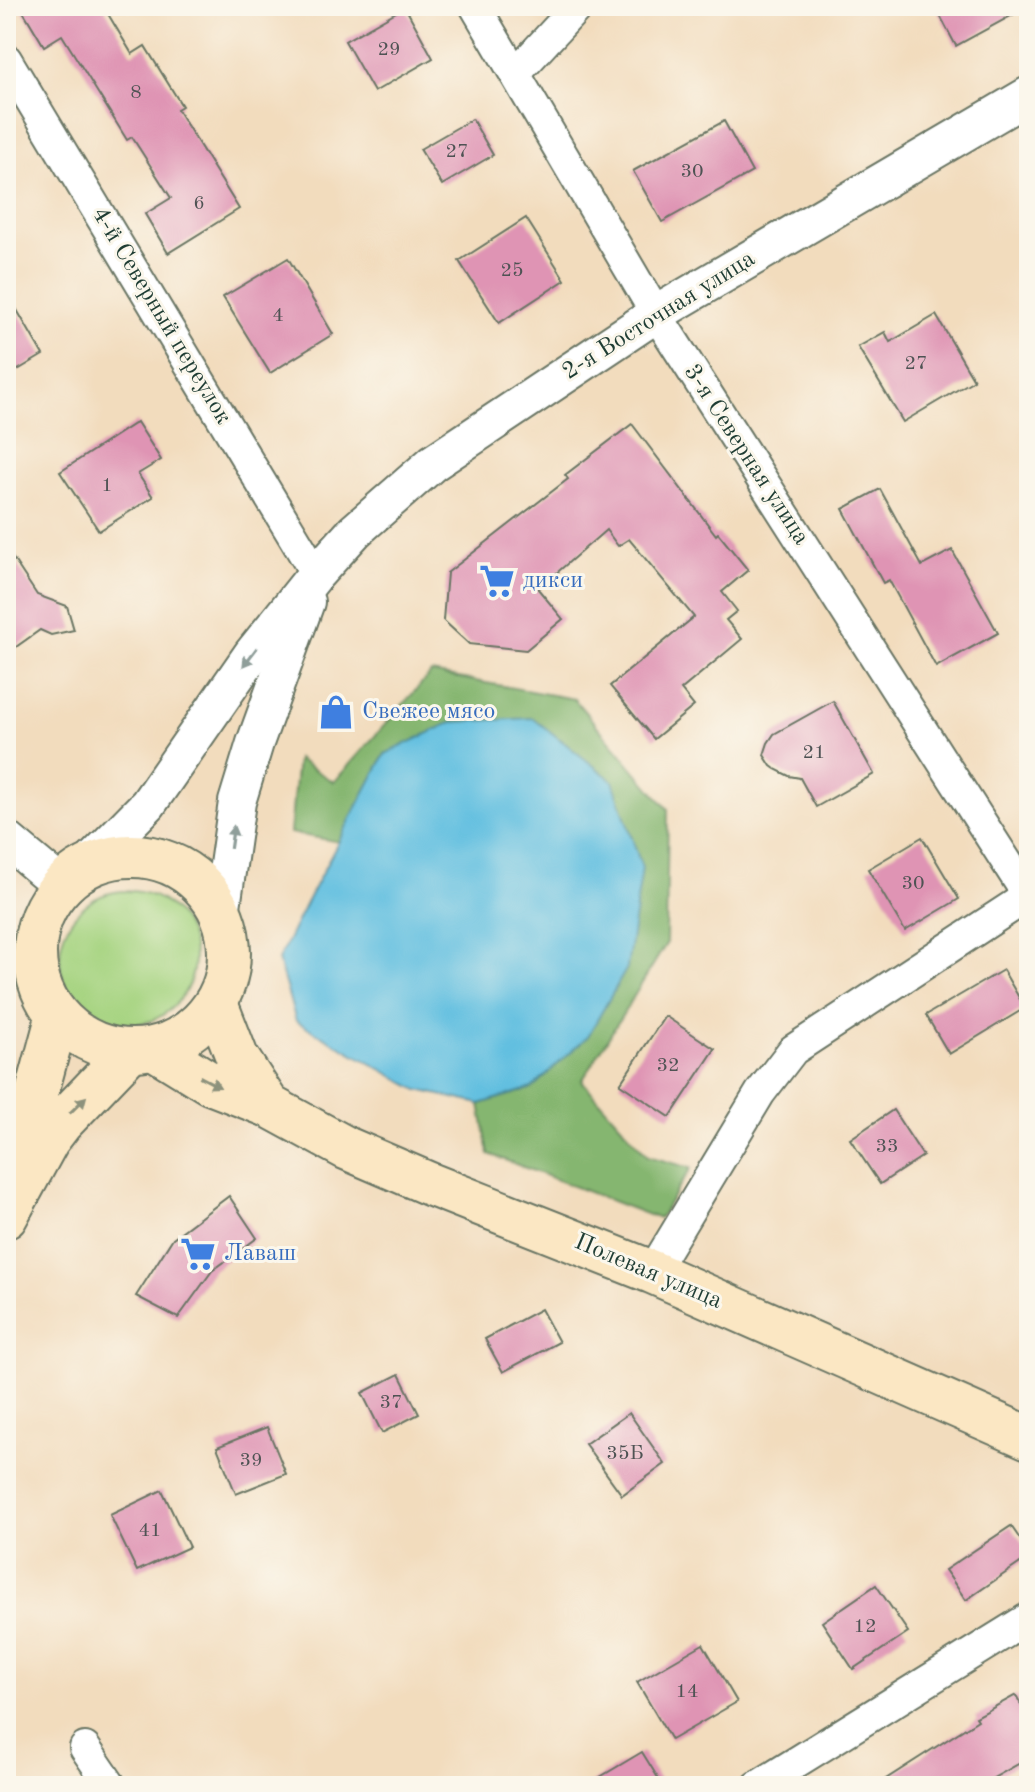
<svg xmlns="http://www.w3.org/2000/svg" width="1035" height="1792" font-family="'Old Standard TT',serif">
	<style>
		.green { fill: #a7d482; stroke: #63885b; stroke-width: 2 }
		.forest { fill: #85b670; stroke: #527a52; stroke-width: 2 }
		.water { fill: #62bfe0; stroke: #407e8a; stroke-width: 2 }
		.building { fill: #df94b4 }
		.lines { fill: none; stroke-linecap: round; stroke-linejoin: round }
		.minor-casing { stroke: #697564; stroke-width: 34 }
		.tertiary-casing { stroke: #697564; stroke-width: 40 }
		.secondary-casing { stroke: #697564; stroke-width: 46 }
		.minor { stroke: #fff; stroke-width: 30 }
		.tertiary { stroke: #fff; stroke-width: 36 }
		.secondary { stroke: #fbe7c3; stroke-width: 42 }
		.oneway { fill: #8f9e9a }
		.oneway2 { fill: #8d927c }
		.labels { text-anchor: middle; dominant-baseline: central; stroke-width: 6; stroke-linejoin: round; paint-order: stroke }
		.number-label { font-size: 20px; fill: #4f5354 }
		.street-label { font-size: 24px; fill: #1f3d34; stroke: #fbf7ec }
		.shop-label { font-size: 24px; fill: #366cbe; stroke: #fbf7ec; text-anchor: start }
	</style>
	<rect width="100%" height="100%" fill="#fbf7ec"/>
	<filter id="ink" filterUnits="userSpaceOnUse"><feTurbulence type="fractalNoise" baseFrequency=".0125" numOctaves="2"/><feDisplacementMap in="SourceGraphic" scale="16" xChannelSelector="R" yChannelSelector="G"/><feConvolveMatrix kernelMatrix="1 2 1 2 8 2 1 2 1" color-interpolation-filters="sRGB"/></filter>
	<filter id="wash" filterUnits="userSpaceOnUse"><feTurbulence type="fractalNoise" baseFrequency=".006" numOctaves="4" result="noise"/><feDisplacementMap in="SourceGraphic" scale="32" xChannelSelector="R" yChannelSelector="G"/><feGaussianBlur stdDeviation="1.8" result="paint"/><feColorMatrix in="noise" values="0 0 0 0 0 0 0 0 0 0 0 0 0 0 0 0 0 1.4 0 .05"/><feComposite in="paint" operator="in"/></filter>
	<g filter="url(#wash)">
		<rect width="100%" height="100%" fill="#f2dcbd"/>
		<circle class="green" cx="127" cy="958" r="67"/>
		<polygon class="forest" points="431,673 574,699 668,809 666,944 582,1081 648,1156 691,1168 659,1219 489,1154 480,1104 532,1088 385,754 339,842 290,833 297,759 334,782"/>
		<polygon class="water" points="533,718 613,781 642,868 627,968 588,1036 532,1088 480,1104 418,1090 296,1021 278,960 306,903 385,754 452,722"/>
		<g id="blocks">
			<g class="building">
				<polygon points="20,6 111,6 105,9 132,54 145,46 182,106 177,109 239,209 168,253 145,214 171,198 132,137 127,140 62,35 44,46"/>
				<polygon points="935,6 1029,6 956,46"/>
				<polygon points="405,7 433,58 374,92 345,41"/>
				<polygon points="472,119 493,155 442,185 420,149"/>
				<polygon points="724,121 752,172 662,222 633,171"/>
				<polygon points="526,218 565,280 499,323 459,261"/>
				<polygon points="288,258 333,334 270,373 223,297"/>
				<polygon points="6,291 43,355 6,377"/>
				<polygon points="936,315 974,380 903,422 858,347 885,332 890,342"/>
				<polygon points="137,422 161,460 138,474 153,497 99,531 60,472"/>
				<polygon points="632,424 716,535 718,533 748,570 722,592 737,611 726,620 742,639 681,690 694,706 654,739 610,686 694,617 629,539 618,546 606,530 538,589 563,619 526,650 469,644 443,620 447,573 568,479 565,475"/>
				<polygon points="880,489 922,566 952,550 998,633 936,667 889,580 883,583 843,509"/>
				<polygon points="6,548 37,595 67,606 74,630 51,635 40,630 6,654"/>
				<polygon points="833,701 874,774 816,807 800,778 789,776 775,769 771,766 764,755 768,743 774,734"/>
				<polygon points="922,837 959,899 905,931 868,869"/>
				<polygon points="1003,970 1025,1008 949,1054 926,1015"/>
				<polygon points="665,1016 715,1049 670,1117 620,1084"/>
				<polygon points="893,1110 923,1156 880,1184 850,1139"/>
				<polygon points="229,1196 257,1238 212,1271 178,1318 136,1296 173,1238"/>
				<polygon points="541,1309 559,1342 503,1372 485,1339"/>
				<polygon points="399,1374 419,1414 382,1433 362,1393"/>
				<polygon points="629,1413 665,1464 622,1495 585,1444"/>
				<polygon points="267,1427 286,1474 236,1494 217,1447"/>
				<polygon points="162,1490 189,1547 137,1571 110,1515"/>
				<polygon points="1011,1526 1029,1552 1029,1557 966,1600 945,1570"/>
				<polygon points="876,1585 908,1632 853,1669 822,1622"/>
				<polygon points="703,1644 737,1702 671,1740 637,1682"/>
				<polygon points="1016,1695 1029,1720 1029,1758 979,1786 875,1786 978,1720 976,1717"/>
				<polygon points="642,1752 663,1786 585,1786"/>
			</g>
		</g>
	</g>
	<g filter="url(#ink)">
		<use href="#blocks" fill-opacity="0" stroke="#697564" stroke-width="2"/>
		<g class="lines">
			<g class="minor-casing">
				<g id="minor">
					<polyline points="475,6 656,314 1029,897"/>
					<polyline points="6,59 316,574"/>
					<polyline points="516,73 578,6"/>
					<polyline points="652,1272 760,1093 793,1050 1028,896"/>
					<polyline points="85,1748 111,1786"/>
					<polyline points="758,1786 1029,1618"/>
				</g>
			</g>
			<g class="tertiary-casing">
				<g id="tertiary">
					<polyline points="6,839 61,885"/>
					<polyline points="88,865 148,804 252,654 316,574 355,531 433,463 656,314 1029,95"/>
					<polyline points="221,914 237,802 255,743 306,602"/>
				</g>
			</g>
			<g class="secondary-casing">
				<g id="secondary">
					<circle cx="132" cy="953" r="97"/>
					<polyline points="216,1003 237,1057 269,1106"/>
					<polyline points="155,1049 210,1083 269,1106 346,1148 432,1185 652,1272 1029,1438"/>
					<polyline points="17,1167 57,1018"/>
					<polyline points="6,1217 48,1140 61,1123 129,1052"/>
				</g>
			</g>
			<use href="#minor" class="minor"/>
			<use href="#tertiary" class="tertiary"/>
			<use href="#secondary" class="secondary"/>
		</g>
		<defs><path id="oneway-solid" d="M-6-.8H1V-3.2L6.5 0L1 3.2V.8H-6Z" transform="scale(2)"/></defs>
		<g class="oneway">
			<use href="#oneway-solid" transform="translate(250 657) rotate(127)"/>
			<use href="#oneway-solid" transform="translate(232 837) rotate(-82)"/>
		</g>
		<g class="oneway2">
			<use href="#oneway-solid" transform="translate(210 1082) rotate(28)"/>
			<use href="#oneway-solid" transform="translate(78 1105) rotate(-45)"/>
		</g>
	</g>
	<defs>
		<g id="supermarket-bare" transform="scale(2.76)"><path d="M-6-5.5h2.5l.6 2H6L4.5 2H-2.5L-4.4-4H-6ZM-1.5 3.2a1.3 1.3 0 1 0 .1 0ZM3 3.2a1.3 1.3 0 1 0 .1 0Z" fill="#3f7fe0" stroke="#fbf7ec" stroke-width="2.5" paint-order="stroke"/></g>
		<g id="shop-bare" transform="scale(2.76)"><path d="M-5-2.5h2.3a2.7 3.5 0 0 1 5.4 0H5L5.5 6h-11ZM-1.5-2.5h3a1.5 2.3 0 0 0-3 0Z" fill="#3f7fe0" stroke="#fbf7ec" stroke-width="2.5" paint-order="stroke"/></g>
	</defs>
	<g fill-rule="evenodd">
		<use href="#supermarket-bare" x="497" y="581"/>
		<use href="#shop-bare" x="336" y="712"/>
		<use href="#supermarket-bare" x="198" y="1254"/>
	</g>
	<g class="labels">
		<g class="number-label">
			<text x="389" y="50">29</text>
			<text x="136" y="93">8</text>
			<text x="457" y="152">27</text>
			<text x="692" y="172">30</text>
			<text x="199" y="204">6</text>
			<text x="512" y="271">25</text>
			<text x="278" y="316">4</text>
			<text x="916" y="364">27</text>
			<text x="107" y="486">1</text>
			<text x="814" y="753">21</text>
			<text x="913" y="884">30</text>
			<text x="668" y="1066">32</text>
			<text x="887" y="1147">33</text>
			<text x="391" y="1403">37</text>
			<text x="625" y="1454">35Б</text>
			<text x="251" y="1461">39</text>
			<text x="150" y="1531">41</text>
			<text x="865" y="1627">12</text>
			<text x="687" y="1692">14</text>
		</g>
		<g class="street-label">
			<text transform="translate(161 316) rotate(59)">4-й Северный переулок</text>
			<text transform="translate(659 316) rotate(-32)">2-я Восточная улица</text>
			<text transform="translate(746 455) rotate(57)">3-я Северная улица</text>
			<text transform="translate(648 1272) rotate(23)">Полевая улица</text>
		</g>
		<g class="shop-label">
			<text x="523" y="581">дикси</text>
			<text x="362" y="712">Свежее мясо</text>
			<text x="224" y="1254">Лаваш</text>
		</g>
	</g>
	<rect width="1035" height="1792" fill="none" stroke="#fbf7ec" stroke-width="32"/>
</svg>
